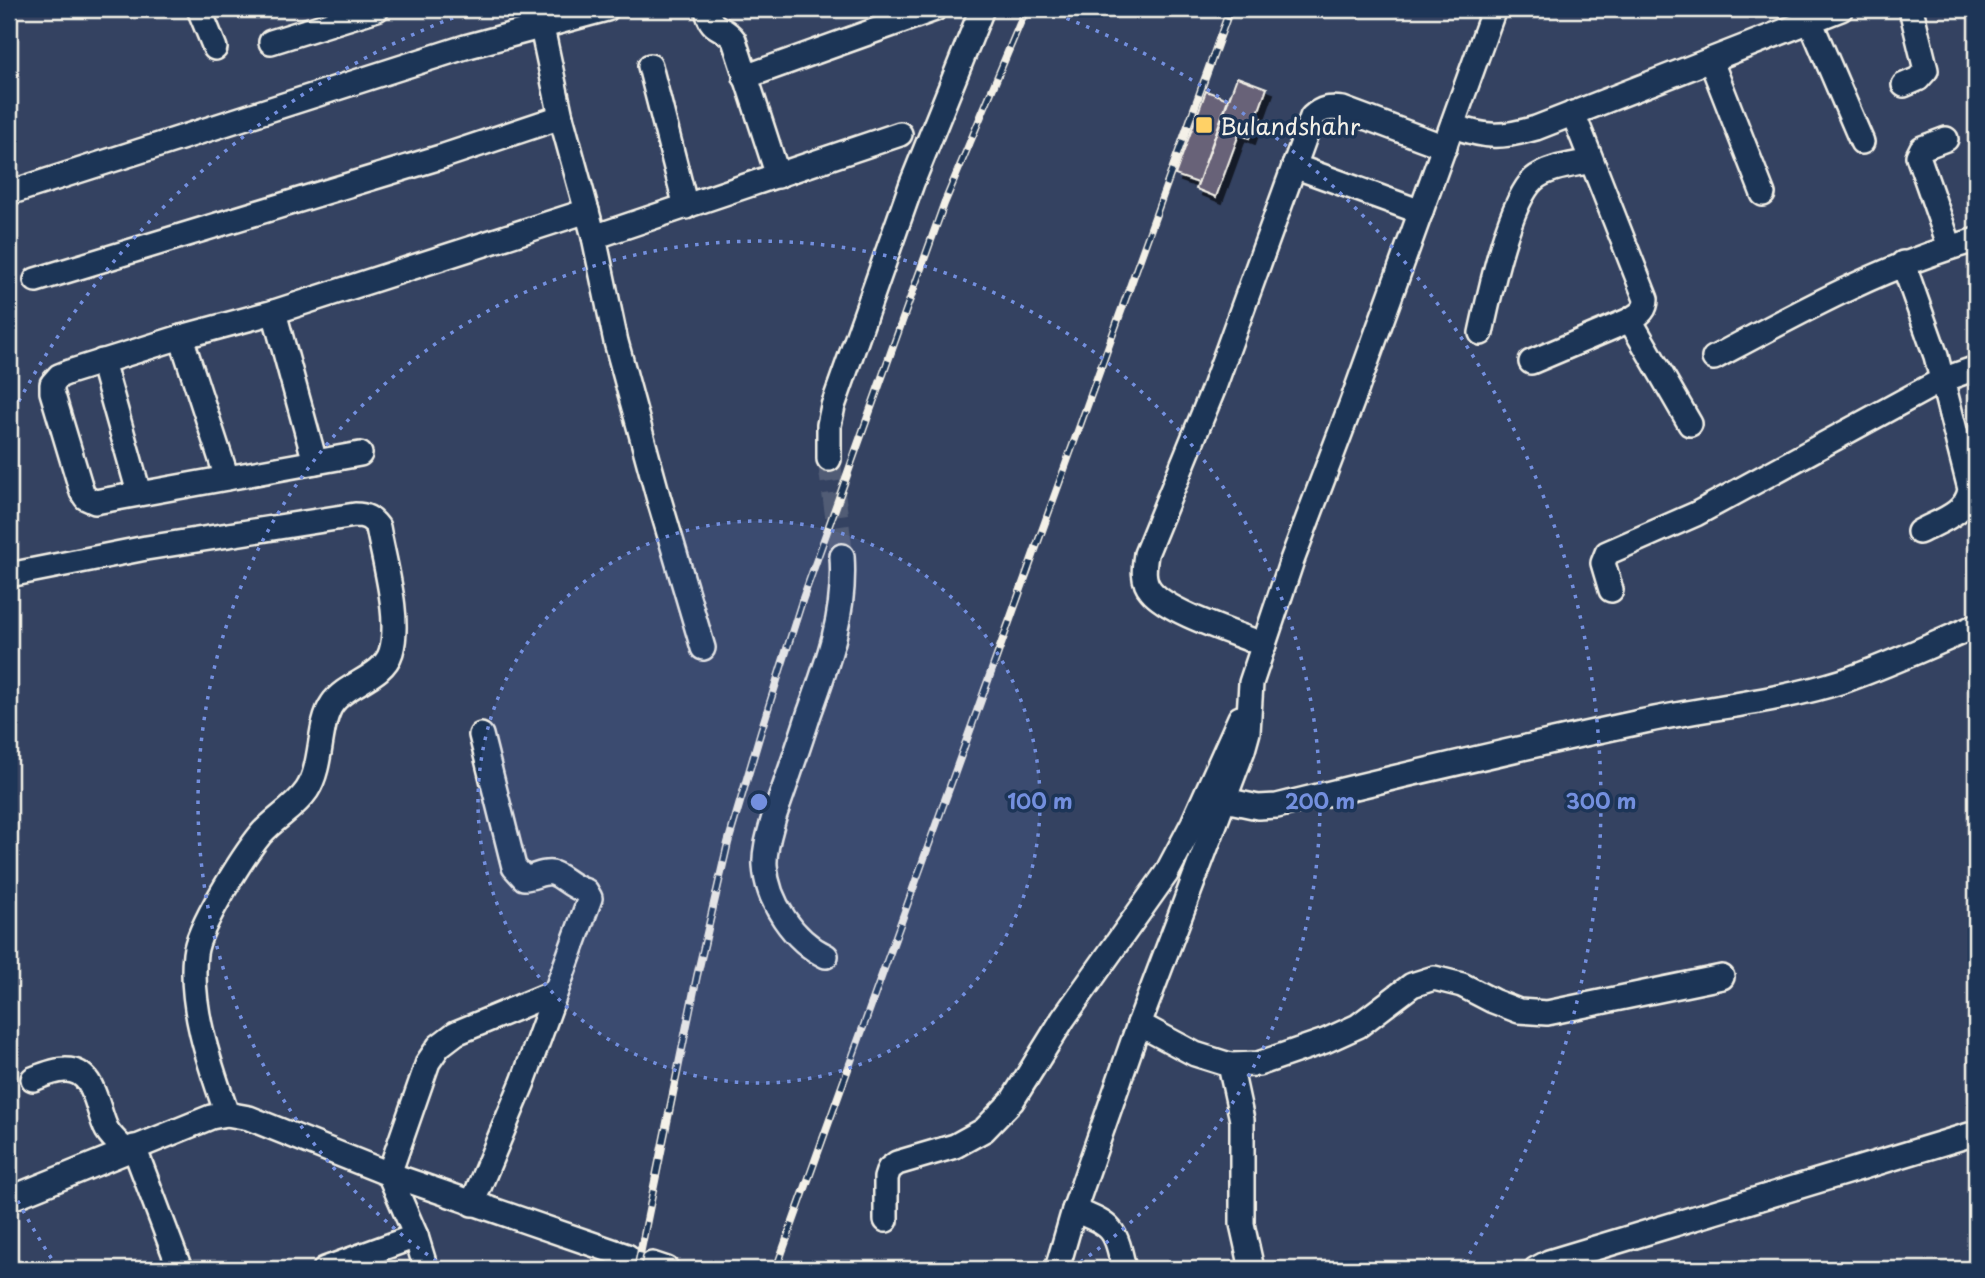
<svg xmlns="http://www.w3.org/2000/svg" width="1985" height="1278" font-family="'Playpen Sans',sans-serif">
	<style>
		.building { fill: #686278; stroke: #f4f1e8; stroke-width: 2; filter: url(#shadow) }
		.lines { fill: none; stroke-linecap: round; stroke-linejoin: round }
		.minor-tunnel { stroke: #515c75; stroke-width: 23; stroke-dasharray: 23 11; stroke-linecap: butt }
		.minor-casing { stroke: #f4f1e8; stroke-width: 28 }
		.path { stroke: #f4f1e8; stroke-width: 3.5; stroke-dasharray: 5 5; stroke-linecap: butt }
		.minor { stroke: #1d3557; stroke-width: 23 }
		.rail-casing { stroke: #f4f1e8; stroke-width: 8 }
		.rail { stroke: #1d3557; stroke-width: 5; stroke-dasharray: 16; stroke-linecap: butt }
		.ring { fill: none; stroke: #738fde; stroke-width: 3.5; stroke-dasharray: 3.5 7 }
		.poi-dot { fill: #ffd166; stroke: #1d3557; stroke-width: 2.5 }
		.labels { text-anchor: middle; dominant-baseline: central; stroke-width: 7; stroke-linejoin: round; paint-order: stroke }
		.poi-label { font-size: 23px; fill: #f4f1e8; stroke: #1d3557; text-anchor: start }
		.centre { fill: #738fde; stroke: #1d3557; stroke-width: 3.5 }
		.ring-label { font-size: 21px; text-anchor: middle; font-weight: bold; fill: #738fde; stroke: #1d3557; stroke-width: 7; stroke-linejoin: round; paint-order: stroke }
	</style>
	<defs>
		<filter id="shadow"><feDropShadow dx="6" dy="6" stdDeviation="0" flood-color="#0009"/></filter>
	</defs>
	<rect width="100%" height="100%" fill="#344261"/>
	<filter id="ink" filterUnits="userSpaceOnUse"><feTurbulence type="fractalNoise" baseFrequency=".0143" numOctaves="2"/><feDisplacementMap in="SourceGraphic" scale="14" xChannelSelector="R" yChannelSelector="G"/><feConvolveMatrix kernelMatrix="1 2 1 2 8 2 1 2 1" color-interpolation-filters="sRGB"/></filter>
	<g filter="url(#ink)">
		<g class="building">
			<polygon points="1237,77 1267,88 1249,138 1239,134 1216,197 1196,189"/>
			<polygon points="1206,91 1228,99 1198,183 1175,175"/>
		</g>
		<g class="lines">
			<polyline class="minor-tunnel" points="829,459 842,556"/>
			<g class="minor-casing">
				<g id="minor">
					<polyline points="199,9 215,48"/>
					<polyline points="538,9 561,117 594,237 616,342 658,496 703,648"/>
					<path d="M707,9C711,33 723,24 734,40L778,176"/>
					<polyline points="1805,9 1862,142"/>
					<polyline points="271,42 377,9"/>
					<polyline points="1711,61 1763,194"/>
					<polyline points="650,66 686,207"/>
					<polyline points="745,77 935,9"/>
					<polyline points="1904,85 1918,79 1926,70 1911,9"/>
					<path d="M1453,126C1487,138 1501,138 1536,128L1841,9"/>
					<polyline points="1946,139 1922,148 1918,156 1950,247"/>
					<polyline points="1294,166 1421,212"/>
					<polyline points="9,193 465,47 607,9"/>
					<polyline points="594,237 900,134"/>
					<path d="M1903,263L1936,356L1970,489C1967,514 1939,521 1919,532"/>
					<polyline points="36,280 444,156 561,117"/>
					<polyline points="274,312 315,462"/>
					<polyline points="1630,320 1690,424"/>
					<path d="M1481,333C1489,297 1508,203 1534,179C1548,167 1574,165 1591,161"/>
					<polyline points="181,337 227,478"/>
					<path d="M1714,358C1798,313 1884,265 1976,240"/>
					<polyline points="102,361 139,493"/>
					<path d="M1531,362L1630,320C1639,314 1646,311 1646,299L1573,113"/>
					<polyline points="360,454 95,502 86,498 82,492 52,392 52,384 59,376 69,372 181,337 274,312 587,211"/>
					<polyline points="829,459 829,425 833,406 912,183 982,9"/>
					<path d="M9,575L146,548L355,515C366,515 371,518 378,527C384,562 401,618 391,652C383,678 346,683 332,704C318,724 323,766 307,790C295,808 275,818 261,834C243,856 198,927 195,954C189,1007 210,1065 227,1114"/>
					<polyline points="1611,590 1603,563 1607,553 1696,514 1942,380 1976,368"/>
					<path d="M1264,645C1235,633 1169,613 1151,591C1142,581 1144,567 1146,554L1213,390L1312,117C1322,108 1329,107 1343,109L1445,147"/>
					<path d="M1225,800L1258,807L1277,806C1398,776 1519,748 1640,722C1708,707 1777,702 1843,681C1889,665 1932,645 1976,626"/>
					<path d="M826,956C794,941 767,902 765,865C764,849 770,832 774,817C786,783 798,749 809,714C828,662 846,613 842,556"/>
					<polyline points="1139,1024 1195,1054 1230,1065 1258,1064 1325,1041 1358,1026 1412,985 1434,978 1462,985 1493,1001 1519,1011 1547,1013 1722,977"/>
					<polyline points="1230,1065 1242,1120 1242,1224 1252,1269"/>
					<path d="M33,1079C43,1075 55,1070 65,1070C96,1069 96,1110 107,1130C112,1138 119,1144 126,1151"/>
					<polyline points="134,1147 180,1269"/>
					<polyline points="9,1199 211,1117 227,1114 249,1118 389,1174 627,1256"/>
					<path d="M472,1204L523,1082L590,898L586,891C570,887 562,875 552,873C542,871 534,878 524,878L514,867L481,735"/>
					<path d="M1074,1210C1114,1226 1115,1228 1124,1269"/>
					<polyline points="886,1220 886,1178 889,1169 897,1163 955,1146 984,1130 1012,1101 1063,1019 1166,874 1193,823 1240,718"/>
					<polyline points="652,1264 667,1269"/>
					<polyline points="325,1269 416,1236"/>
					<polyline points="426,1269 416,1236 389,1174 428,1062 439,1046 456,1033 555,992"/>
					<polyline points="1057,1269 1074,1210 1139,1024 1243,750 1248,732 1251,683 1291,563 1352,402 1494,9"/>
					<polyline points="1536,1269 1549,1262 1976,1133"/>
				</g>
			</g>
			<polyline class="path" points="1257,117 1287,129"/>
			<use href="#minor" class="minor"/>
			<g class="rail-casing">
				<g id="rail">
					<polyline points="637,1269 697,976 728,843 761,731 802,601 944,204 1026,9"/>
					<polyline points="776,1269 1230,9"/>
				</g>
			</g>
			<use href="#rail" class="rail"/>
		</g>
	</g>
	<circle cx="759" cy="802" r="281" fill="#738fde" fill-opacity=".12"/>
	<g class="ring">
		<circle cx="759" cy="802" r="281"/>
		<path d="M445 1267A561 561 0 1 1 1073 1267"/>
		<path d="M57 1267A842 842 0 0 1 9 1184M9 420A842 842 0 0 1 471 11M1047 11A842 842 0 0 1 1461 1267"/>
	</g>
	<rect class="poi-dot" x="1195" y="116" width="18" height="18" rx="3.5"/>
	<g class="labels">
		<g class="poi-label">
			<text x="1220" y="125">Bulandshahr</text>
		</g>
	</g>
	<circle cx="759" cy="802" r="10" class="centre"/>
	<g class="ring-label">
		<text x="1040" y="809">100 m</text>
		<text x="1320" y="809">200 m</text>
		<text x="1601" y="809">300 m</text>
	</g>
	<rect width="1985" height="1278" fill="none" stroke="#1d3557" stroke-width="35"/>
	<rect x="18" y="18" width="1950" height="1243" fill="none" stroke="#f4f1e8" stroke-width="2.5" filter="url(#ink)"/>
</svg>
